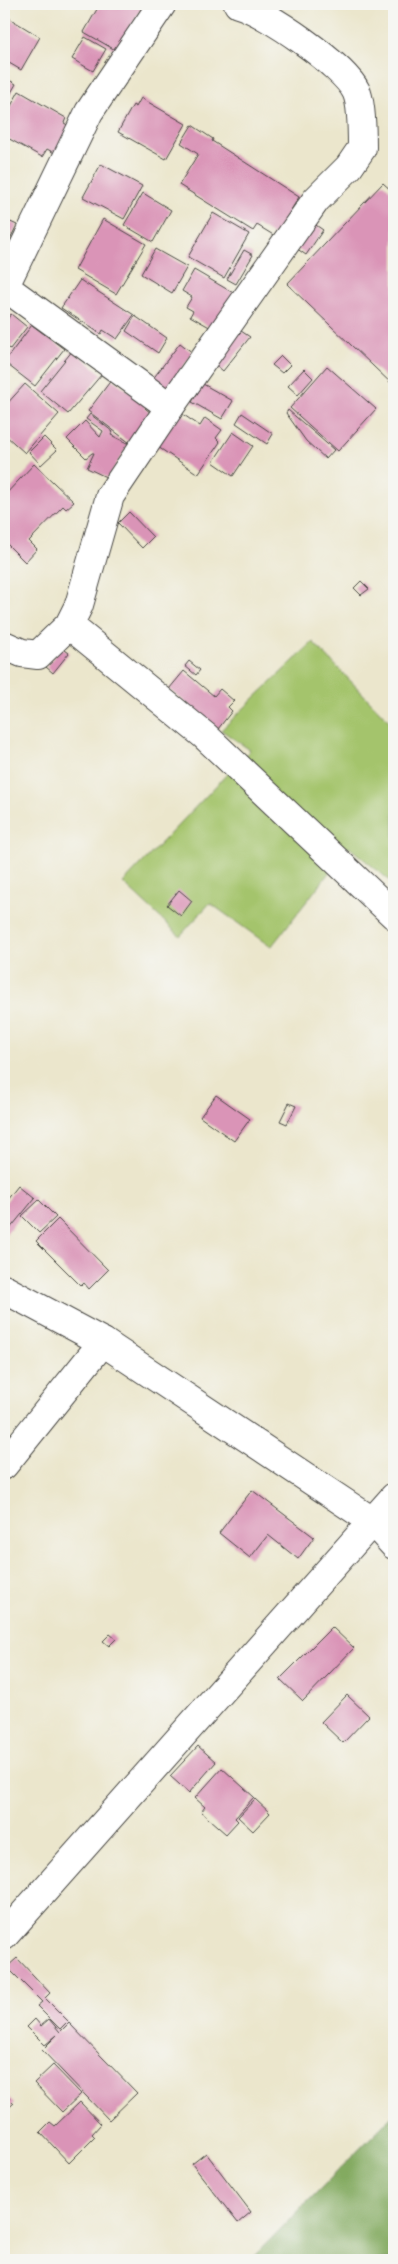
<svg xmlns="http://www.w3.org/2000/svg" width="398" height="2264" font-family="'IM FELL French Canon',serif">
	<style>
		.green { fill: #a4c46c; stroke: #68784c }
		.forest { fill: #83aa60; stroke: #576a46 }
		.building { fill: #da94b7 }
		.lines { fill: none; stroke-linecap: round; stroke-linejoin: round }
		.minor-casing { stroke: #484743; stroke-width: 30 }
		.minor { stroke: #fff; stroke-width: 28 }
	</style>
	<rect width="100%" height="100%" fill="#f6f6f2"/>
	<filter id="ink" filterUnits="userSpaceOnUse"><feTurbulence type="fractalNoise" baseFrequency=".02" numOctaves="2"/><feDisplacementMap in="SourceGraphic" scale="10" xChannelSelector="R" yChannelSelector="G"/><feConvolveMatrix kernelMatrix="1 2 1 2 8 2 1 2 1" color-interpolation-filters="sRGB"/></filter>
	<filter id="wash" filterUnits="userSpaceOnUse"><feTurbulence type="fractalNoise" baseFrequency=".0096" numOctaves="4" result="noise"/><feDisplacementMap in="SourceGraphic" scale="20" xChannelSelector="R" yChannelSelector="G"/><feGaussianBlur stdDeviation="1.12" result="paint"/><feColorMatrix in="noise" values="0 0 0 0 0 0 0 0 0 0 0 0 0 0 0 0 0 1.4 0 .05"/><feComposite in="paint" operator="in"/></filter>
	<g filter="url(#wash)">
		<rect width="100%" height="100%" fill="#ebe6cc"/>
		<polygon class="green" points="313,642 394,726 394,884 349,847 271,947 210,903 180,936 123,883 250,750 221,730"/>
		<polygon class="forest" points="394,2114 394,2260 250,2260"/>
		<g id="blocks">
			<g class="building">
				<polygon points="100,4 144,4 117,51 84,32"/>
				<polygon points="4,15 40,37 21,70 4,60"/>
				<polygon points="85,37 106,49 93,71 72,59"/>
				<polygon points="4,77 16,84 4,105"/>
				<polygon points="19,91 66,118 64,123 76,130 60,156 47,149 42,157 4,136 4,119"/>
				<polygon points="141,98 186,124 166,159 118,132 133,105 136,107"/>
				<polygon points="192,125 213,139 212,141 299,197 275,236 257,225 253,231 179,185 198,154 181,143"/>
				<polygon points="101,164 142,186 124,219 83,197"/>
				<polygon points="383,183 394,193 394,386 287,284"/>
				<polygon points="143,193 171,210 153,242 124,225"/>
				<polygon points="213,213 249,234 224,278 188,257"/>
				<polygon points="4,219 17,225 4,251"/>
				<polygon points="103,219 146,244 116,294 75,270"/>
				<polygon points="310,221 323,230 306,255 293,246"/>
				<polygon points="155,249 187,267 172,293 141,274"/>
				<polygon points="244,250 253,255 236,284 227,279"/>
				<polygon points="194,270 235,294 213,329 190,316 193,311 186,307 192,297 182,291"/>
				<polygon points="80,280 134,315 117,339 103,330 101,334 61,308"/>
				<polygon points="11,314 27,327 10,349 4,344 4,324"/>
				<polygon points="135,316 167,338 158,353 126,331"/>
				<polygon points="32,325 64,349 35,386 4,362"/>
				<polygon points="241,331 250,337 223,371 215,364"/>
				<polygon points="180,343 193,353 166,390 152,380"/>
				<polygon points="73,350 102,374 68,414 40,391"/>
				<polygon points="281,356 290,365 282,373 272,365"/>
				<polygon points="327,366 376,409 338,451 290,408"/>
				<polygon points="304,369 313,378 298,395 288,386"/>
				<polygon points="112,379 148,405 145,408 152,414 130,443 88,411"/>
				<polygon points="25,384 59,414 25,453 4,434 4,407"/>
				<polygon points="203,384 233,401 222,419 192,402"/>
				<polygon points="288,410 334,450 326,459 306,441 286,413"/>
				<polygon points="178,411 200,426 205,418 222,430 216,438 220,442 198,474 155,445"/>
				<polygon points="242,413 273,434 267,444 236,423"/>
				<polygon points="90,414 113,432 111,435 129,444 108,478 87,468 94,453 92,453 86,458 67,439 85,421 100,437 103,431 86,419"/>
				<polygon points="233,432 253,446 233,476 213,462"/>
				<polygon points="44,437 57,450 41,465 29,452"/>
				<polygon points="34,464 74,502 66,509 63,506 29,541 37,549 25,562 4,541 4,496"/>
				<polygon points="129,512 153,537 142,548 118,523"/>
				<polygon points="361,581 369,589 361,595 354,588"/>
				<polygon points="61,647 69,653 53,673 46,667"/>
				<polygon points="189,661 200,670 196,675 185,666"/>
				<polygon points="184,671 214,696 220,689 234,701 228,707 232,711 218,729 169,689"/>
				<polygon points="179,890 192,901 181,916 167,905"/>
				<polygon points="216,1095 250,1119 234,1141 200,1117"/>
				<polygon points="289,1103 296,1106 287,1124 280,1121"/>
				<polygon points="19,1185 35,1198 4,1236 4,1204"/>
				<polygon points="39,1200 56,1217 39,1233 22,1216"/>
				<polygon points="58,1219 108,1270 89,1289 84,1283 81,1286 36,1241"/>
				<polygon points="252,1490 314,1537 298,1559 268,1535 250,1558 219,1533"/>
				<polygon points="332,1627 354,1648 303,1701 280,1679"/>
				<polygon points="110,1634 116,1639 109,1646 103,1641"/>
				<polygon points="347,1695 369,1716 343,1743 321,1722"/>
				<polygon points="198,1746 216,1762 189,1793 170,1776"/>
				<polygon points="222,1768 254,1797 235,1818 238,1821 226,1834 201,1812 205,1807 195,1798"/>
				<polygon points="255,1799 270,1813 253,1831 238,1817"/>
				<polygon points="17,1958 50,1993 45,1998 68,2021 60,2029 37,2006 42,2002 7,1967"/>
				<polygon points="35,2019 41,2026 49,2019 60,2032 69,2023 137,2093 109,2120 42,2050 57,2035 45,2045 27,2027"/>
				<polygon points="53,2065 81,2094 62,2112 34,2083"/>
				<polygon points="7,2096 14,2103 4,2112 4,2100"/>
				<polygon points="80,2102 101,2124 92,2134 95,2137 69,2163 40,2132 50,2122 55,2126"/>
				<polygon points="206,2153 251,2212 238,2223 192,2164"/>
			</g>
		</g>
	</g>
	<g filter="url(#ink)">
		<use href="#blocks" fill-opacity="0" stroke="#484743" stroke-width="1"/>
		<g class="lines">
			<g class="minor-casing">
				<g id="minor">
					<polyline points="4,288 89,112 162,4"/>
					<path d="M170,407L316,200L349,167L362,148C362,134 362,103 356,91C344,66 265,11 238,4"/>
					<polyline points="69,625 205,736 394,915"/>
					<polyline points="4,645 22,653 38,655 69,625 79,605 110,496 170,407 5,287"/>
					<polyline points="4,1289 103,1342 372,1521 394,1545"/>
					<polyline points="4,1465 103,1342"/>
					<polyline points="4,1936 394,1497"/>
				</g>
			</g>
			<use href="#minor" class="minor"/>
		</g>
	</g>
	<rect width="398" height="2264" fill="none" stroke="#f6f6f2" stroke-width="20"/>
</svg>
